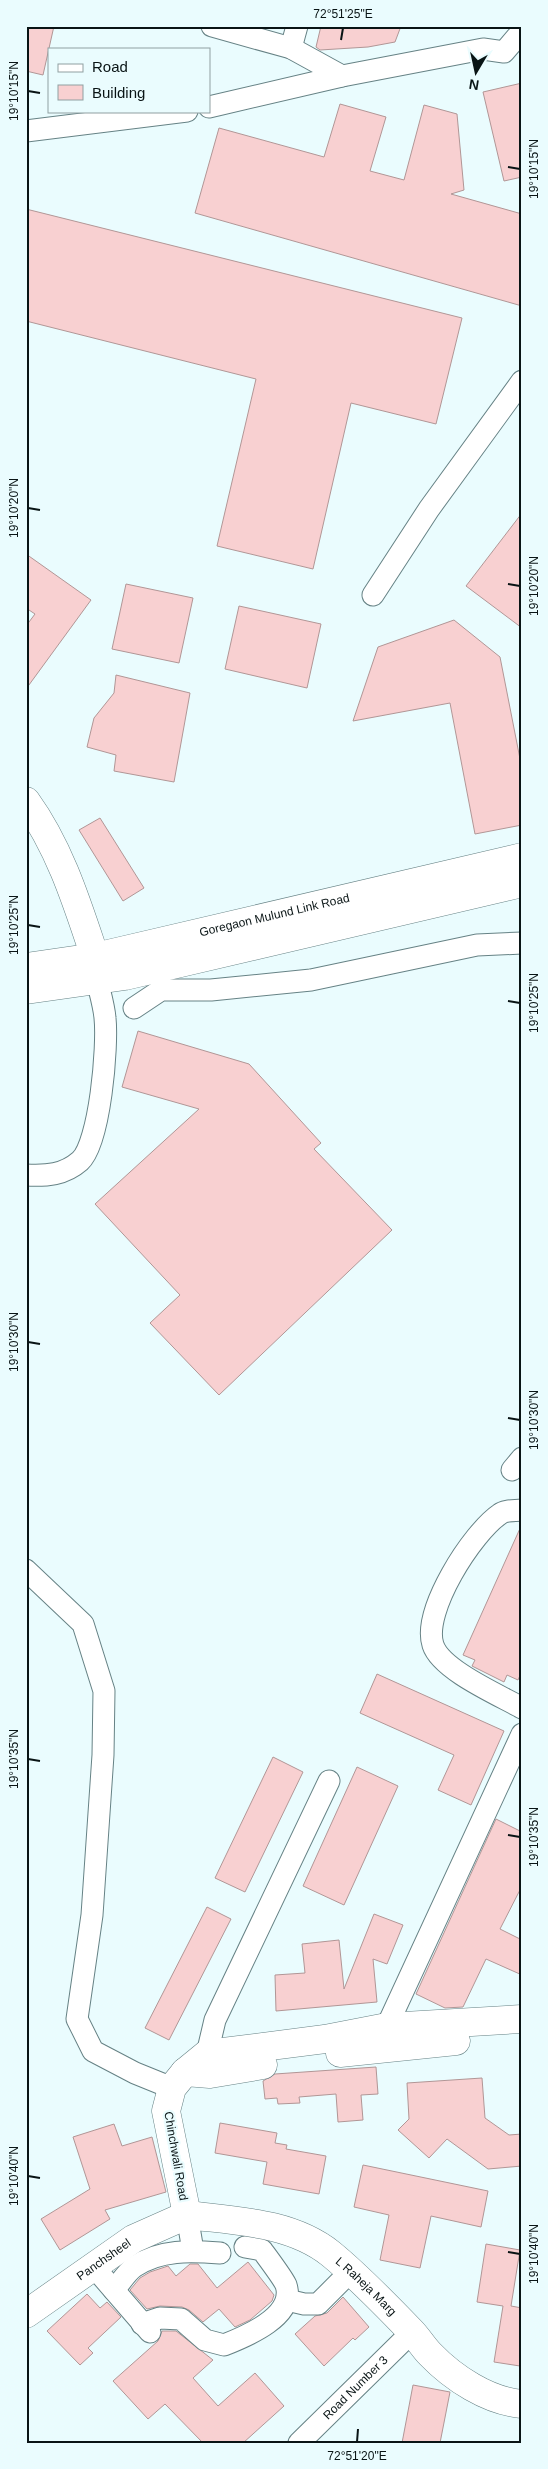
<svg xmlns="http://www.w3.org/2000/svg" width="548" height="2469" font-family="Helvetica,sans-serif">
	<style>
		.building { fill: #f8d0d1; stroke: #b19696 }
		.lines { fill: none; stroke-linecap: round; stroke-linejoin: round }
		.street-casing { stroke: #668285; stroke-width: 23 }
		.secondary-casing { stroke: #668285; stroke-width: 29 }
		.street { stroke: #fff; stroke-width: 21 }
		.secondary { stroke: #fff; stroke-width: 28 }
		.ticks { fill: none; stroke: #091415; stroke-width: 2 }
		.labels { text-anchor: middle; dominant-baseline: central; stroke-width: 4.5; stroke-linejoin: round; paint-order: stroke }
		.street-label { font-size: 12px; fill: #091415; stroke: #eafcfe }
		.neatline { fill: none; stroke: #091415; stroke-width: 2 }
		.ticks-label { font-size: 12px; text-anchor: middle; fill: #091415 }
	</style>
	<rect width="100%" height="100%" fill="#eafcfe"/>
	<g class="building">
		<polygon points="26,26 54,26 43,75 26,71"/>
		<polygon points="321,26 401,26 395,42 368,47 320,50 316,47"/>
		<polygon points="522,83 522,177 504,181 483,92"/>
		<polygon points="340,104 386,117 370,171 404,180 424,105 457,114 464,190 451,194 522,214 522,306 195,213 219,128 324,157"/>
		<polygon points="26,209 462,318 436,424 351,403 313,569 217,546 256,379 26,321"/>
		<polygon points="522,513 522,628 466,586"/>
		<polygon points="26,554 91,600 26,689 26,626 35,614 26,608"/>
		<polygon points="126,584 193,598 179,663 112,649"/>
		<polygon points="239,606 321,624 307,688 225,669"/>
		<polygon points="454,620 500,657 522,769 522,825 475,834 450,703 353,721 378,647"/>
		<polygon points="116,675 190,693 174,782 114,771 116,755 87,747 94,718 114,693"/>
		<polygon points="100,818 144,888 123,901 79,830"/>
		<polygon points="138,1031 249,1064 321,1143 314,1149 392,1230 219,1395 150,1323 180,1295 95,1204 199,1109 122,1087"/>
		<polygon points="522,1524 522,1671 518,1680 507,1675 504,1682 472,1666 475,1660 463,1655"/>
		<polygon points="377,1674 504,1731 471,1805 438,1790 454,1755 360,1713"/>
		<polygon points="273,1757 303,1772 245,1892 215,1878"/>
		<polygon points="357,1767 398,1786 344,1905 303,1886"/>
		<polygon points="496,1819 522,1832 522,1886 500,1929 522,1940 522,1975 486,1959 463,2007 445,2008 416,1994"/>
		<polygon points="207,1907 231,1919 169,2040 145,2028"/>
		<polygon points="374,1914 403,1925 387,1964 373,1959 377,2002 276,2011 275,1975 305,1973 302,1944 339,1940 344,1989"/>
		<polygon points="376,2067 378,2094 361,2095 363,2120 338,2122 336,2094 299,2097 300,2103 278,2104 277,2098 265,2099 263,2081 275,2074"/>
		<polygon points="482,2078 485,2118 509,2135 522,2134 522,2166 488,2169 447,2139 429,2158 398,2130 409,2119 407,2083"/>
		<polygon points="220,2123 277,2133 275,2143 287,2145 286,2149 326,2156 319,2194 263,2184 267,2162 215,2153"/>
		<polygon points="114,2124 122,2146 152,2137 166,2192 105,2210 110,2219 60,2250 41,2219 90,2189 73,2137"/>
		<polygon points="363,2165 488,2191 481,2227 431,2216 420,2268 380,2260 389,2215 354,2207"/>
		<polygon points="486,2244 520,2250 511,2306 522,2308 520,2366 494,2362 503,2306 477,2302"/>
		<polygon points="248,2262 274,2295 272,2301 250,2320 235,2327 219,2309 203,2322 189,2310 182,2307 160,2306 147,2309 130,2290 140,2278 150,2272 168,2266 176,2276 190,2264 198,2264 217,2288"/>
		<polygon points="87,2294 100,2308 107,2302 121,2317 88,2348 93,2353 80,2365 47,2331"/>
		<polygon points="343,2297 369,2327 355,2340 353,2338 324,2366 295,2334 315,2316 327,2313"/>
		<polygon points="162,2331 176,2331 213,2360 193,2378 218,2406 255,2373 284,2406 243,2443 203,2443 165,2404 148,2419 113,2381 158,2341"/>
		<polygon points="413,2385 450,2392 440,2443 402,2443"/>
	</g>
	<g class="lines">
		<g class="street-casing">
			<g id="street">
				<polyline points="212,26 291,48 342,76"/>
				<polyline points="291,48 297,26"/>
				<polyline points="209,107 342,76 483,49 504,52 522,31"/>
				<polyline points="26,131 187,111"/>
				<polyline points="373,595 429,509 522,381"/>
				<polyline points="134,1008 161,990 211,990 311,980 477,945 522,943"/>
				<path d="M26,1175C47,1176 64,1175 80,1161C100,1143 108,1046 105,1018C104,1006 100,993 97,980"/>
				<polyline points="512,1470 522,1458"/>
				<path d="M522,1510C515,1511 505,1510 500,1514C472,1533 422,1611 433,1645C441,1670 499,1695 522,1708"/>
				<polyline points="26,1570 83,1624 104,1691 103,1755 92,1915 77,2019 93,2051 135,2073 172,2088"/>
				<polyline points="381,2039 522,1734"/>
				<polyline points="209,2066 207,2054 215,2020 329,1781"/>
				<polyline points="187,2215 193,2251"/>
				<polyline points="94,2267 150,2332"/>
				<path d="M114,2290C120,2283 127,2272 134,2267C160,2249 191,2251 220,2253"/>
				<polyline points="287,2300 304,2304 318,2304 350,2272"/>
				<path d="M142,2324L160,2318L181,2319L205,2340L224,2345C247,2336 296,2316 286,2285C283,2278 267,2257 262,2250L245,2247"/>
				<path id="s1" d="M299,2443L412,2332"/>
			</g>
		</g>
		<g class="secondary-casing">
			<g id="secondary">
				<path d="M26,801C60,848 77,903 95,957"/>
				<path id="s2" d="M26,967L95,957L522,857"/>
				<polyline points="26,990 125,976 522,883"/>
				<polyline points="340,2053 456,2041"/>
				<polyline points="185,2072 210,2074 263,2065"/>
				<polyline points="187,2215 166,2111 172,2088 185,2072 207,2054 325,2039 387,2027 522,2019"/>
				<path id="s3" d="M187,2215C236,2221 291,2222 331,2254C359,2277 386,2305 411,2331C418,2338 423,2347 430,2354C453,2378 488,2401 522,2404"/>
				<path id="s4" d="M26,2314L133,2239L187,2215"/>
			</g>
		</g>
		<use href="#street" class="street"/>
		<use href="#secondary" class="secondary"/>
	</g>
	<path class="ticks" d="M341,40L343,28M28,91L40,93M508,167L520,169M28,508L40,510M508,584L520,586M28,925L40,927M508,1001L520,1003M28,1342L40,1344M508,1418L520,1420M28,1759L40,1761M508,1835L520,1837M28,2176L40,2178M508,2252L520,2254M357,2442L358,2429"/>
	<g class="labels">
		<g class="street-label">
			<text stroke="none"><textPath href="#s2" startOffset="254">Goregaon Mulund Link Road</textPath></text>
			<text transform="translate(176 2156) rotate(80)">Chinchwali Road</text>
			<text stroke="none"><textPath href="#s4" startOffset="95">Panchsheel</textPath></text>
			<text stroke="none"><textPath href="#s3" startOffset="199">L Raheja Marg</textPath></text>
			<text stroke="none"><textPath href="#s1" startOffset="79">Road Number 3</textPath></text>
		</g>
	</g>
	<rect width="548" height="2469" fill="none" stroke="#eafcfe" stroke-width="55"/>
	<rect x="48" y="48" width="162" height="65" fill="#eafcfe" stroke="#909fa1"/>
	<rect x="58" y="64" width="25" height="8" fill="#ffffff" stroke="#909fa1"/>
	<text x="92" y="72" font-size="15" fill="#091415">Road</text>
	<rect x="58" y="85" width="25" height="15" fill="#f8d0d1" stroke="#909fa1"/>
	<text x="92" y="98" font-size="15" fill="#091415">Building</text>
	<g transform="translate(476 72) rotate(189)" stroke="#eafcfe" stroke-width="4" paint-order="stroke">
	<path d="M0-4L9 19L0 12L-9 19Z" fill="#091415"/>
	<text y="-8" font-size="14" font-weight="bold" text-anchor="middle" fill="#091415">N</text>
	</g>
	<rect x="28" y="28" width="492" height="2414" class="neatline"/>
	<g class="ticks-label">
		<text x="343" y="18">72°51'25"E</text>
		<text transform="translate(14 91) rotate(-90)" y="4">19°10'15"N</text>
		<text transform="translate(534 169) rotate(-90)" y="4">19°10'15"N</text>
		<text transform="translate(14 508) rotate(-90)" y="4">19°10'20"N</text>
		<text transform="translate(534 586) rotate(-90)" y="4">19°10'20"N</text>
		<text transform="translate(14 925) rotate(-90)" y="4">19°10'25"N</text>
		<text transform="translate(534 1003) rotate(-90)" y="4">19°10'25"N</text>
		<text transform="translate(14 1342) rotate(-90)" y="4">19°10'30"N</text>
		<text transform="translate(534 1420) rotate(-90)" y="4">19°10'30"N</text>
		<text transform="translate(14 1759) rotate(-90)" y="4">19°10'35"N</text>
		<text transform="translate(534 1837) rotate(-90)" y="4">19°10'35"N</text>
		<text transform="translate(14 2176) rotate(-90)" y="4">19°10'40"N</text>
		<text transform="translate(534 2254) rotate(-90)" y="4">19°10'40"N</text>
		<text x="357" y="2460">72°51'20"E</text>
	</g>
</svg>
